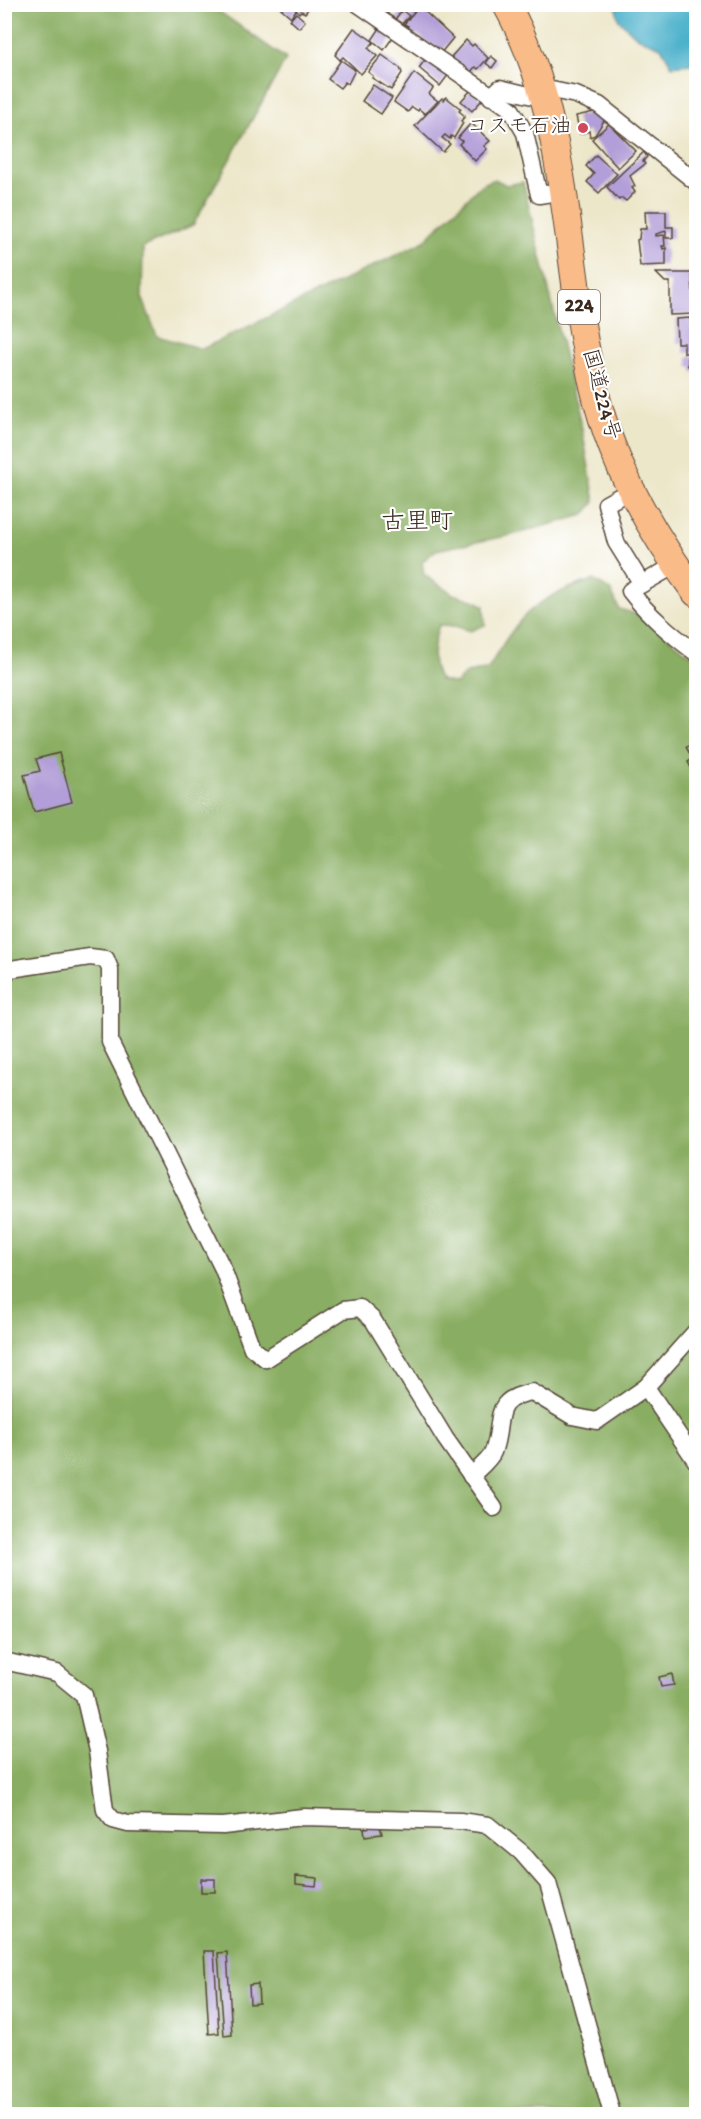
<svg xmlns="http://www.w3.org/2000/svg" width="701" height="2119" font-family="'Gochi Hand','Klee One',sans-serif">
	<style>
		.forest { fill: #89ad62; stroke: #626c40; stroke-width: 1.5 }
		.water { fill: #4cb1cb; stroke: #446e74; stroke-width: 1.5 }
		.building { fill: #b29ed8 }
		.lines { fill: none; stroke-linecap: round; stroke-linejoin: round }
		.minor-casing { stroke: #564638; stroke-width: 19 }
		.trunk-casing { stroke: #564638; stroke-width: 29 }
		.minor { stroke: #fff; stroke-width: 16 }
		.trunk { stroke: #f9bc89; stroke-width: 27 }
		.poi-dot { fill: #d1495b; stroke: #fff; stroke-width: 2 }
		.labels { text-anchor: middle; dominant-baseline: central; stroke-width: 4.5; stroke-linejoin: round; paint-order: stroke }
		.shield { fill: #fff; stroke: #766a62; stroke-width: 1.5 }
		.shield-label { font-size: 20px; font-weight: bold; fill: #3b2a1e }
		.poi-label { font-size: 21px; fill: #3b2a1e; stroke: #fff; text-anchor: end }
		.street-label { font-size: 21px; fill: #3b2a1e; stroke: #fff }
		.quarter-label { font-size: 24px; fill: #3b2a1e; stroke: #fff }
	</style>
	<rect width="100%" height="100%" fill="#fff"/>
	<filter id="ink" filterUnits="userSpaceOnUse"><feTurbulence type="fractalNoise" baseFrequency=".0167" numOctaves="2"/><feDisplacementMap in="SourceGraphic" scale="12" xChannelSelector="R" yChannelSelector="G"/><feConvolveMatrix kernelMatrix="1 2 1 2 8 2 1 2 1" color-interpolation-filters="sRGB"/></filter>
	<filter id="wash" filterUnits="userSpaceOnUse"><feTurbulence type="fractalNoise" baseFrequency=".008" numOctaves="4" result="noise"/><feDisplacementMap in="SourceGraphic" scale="24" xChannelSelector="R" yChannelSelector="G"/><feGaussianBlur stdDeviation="1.35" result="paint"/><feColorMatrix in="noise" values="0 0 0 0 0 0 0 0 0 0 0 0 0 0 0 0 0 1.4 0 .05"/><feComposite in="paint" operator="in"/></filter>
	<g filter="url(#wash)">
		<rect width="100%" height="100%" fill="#ede7ca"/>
		<path class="forest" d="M5,5H210L286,59L193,225L143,247L142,297L157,336L202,349L423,242L481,185L495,179L506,185L523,182L582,429L595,502L584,515L512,535L436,550L422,562L424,575L453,594L476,601L484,606L485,625L470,631L455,626L439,625C433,643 429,664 440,680L455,684L467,673L488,669C498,652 516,621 532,609C550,595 572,586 594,580L611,591L619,609L640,615L696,659V2114H5Z"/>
		<polygon class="water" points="616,5 696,5 696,66 691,64 672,66 661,47 637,37 618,19"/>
		<g id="blocks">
			<g class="building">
				<polygon points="276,4 312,4 305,13 301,11 299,13 296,10 291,17"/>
				<polygon points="370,4 390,4 392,6 383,19"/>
				<polygon points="419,6 453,38 440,54 417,34 415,36 405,29 408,26 404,24"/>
				<polygon points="402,10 409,16 399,27 393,22"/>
				<polygon points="296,13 305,21 299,28 290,20"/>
				<polygon points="354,28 374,42 368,48 377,56 361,74 343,57 340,60 335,55"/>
				<polygon points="380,28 393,37 384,50 372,40"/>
				<polygon points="466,40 472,46 474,44 488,58 478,69 475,67 470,73 451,57"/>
				<polygon points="382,55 400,68 402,73 391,90 372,78 373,76 368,72"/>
				<polygon points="491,56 497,61 492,68 486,63"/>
				<polygon points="427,57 449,74 440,86 419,68"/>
				<polygon points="341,60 355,70 348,84 345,82 340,88 328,79"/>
				<polygon points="414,73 433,88 429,94 438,101 425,114 419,109 418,111 412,107 408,112 394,102"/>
				<polygon points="373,85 392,98 381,114 362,101"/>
				<polygon points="471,90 482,100 472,111 461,101"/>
				<polygon points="446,97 461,109 459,111 465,116 461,121 463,123 454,138 451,136 450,139 445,135 442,138 450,144 443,152 415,126 442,98 444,100"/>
				<polygon points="594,112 605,119 595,135 590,137 589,131 580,134 576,116"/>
				<polygon points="471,123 490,141 484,146 487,149 475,161 459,144 462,141 458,138"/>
				<polygon points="609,124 636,151 618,168 592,139"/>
				<polygon points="644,152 647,157 643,161 645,164 630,176 635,186 632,188 635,192 626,201 622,198 619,200 607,187"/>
				<polygon points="596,155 617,174 599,193 587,182 594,174 586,166"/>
				<polygon points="645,211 666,211 666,227 673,227 673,238 666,238 666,231 656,234 656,236 664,235 665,246 662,246 663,249 666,248 666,265 640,266 637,240 639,239 640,229 646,229"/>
				<polygon points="656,273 692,273 693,295 696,294 695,314 670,315 670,282 665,282"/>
				<polygon points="690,318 691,327 696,326 696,353 684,353 684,343 677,343 676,319"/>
				<polygon points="688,356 696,356 696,372 692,372 692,367 688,366"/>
				<polygon points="696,743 696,772 694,773 688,762 693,759 686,747"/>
				<polygon points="59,753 72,802 34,812 24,775 40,771 36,759"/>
				<polygon points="672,1674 674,1685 661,1687 659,1677"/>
				<polygon points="380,1826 382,1834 365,1836 364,1828"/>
				<polygon points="296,1876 317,1878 316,1886 296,1884"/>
				<rect x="201" y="1879" width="14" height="13"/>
				<polygon points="204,1951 214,1951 219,2033 209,2034"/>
				<polygon points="227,1952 232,2035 224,2036 218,1953"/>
				<polygon points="258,1984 259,2003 250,2004 249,1985"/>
			</g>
		</g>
	</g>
	<g filter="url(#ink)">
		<use href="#blocks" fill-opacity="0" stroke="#564638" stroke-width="1.5"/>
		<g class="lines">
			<g class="minor-casing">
				<g id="minor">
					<polyline points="358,4 511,109 525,133 539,195 564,191"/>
					<polyline points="542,88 576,95 599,105 696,182"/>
					<polyline points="491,97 500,88 545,99"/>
					<polyline points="631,490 606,504 616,542 642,584"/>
					<path d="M675,565L630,591C649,616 671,634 696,653"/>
					<polyline points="4,970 90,957 106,959 110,969 110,1042 223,1269 252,1348 266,1359 343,1310 360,1308 373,1320 445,1438 494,1508"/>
					<polyline points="646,1387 696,1461"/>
					<path d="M471,1476C478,1469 490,1460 493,1452C505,1420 489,1400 532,1392L572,1416L597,1421L646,1387L696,1331"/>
					<polyline points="4,1661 57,1673 84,1695 97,1751 105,1810 113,1820 128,1824 223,1826 303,1817 460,1821 488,1825 521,1852 548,1883 612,2114"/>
				</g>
			</g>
			<g class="trunk-casing">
				<path id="trunk" d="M506,4C572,122 563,260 594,388C611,462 651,533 696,593"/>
			</g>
			<use href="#minor" class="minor"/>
			<use href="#trunk" class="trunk"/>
		</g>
	</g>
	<circle class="poi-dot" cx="583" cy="128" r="6"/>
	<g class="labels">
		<rect class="shield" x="558" y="290" width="42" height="34" rx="4.5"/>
		<g class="shield-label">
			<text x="579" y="307">224</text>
		</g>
		<g class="poi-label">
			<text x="571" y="128">コスモ石油</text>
		</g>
		<g class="street-label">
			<text transform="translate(599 395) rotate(75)">国道224号</text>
		</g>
		<g class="quarter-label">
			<text x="417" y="523">古里町</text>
		</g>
	</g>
	<rect width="701" height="2119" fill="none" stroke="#fff" stroke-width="24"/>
</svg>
